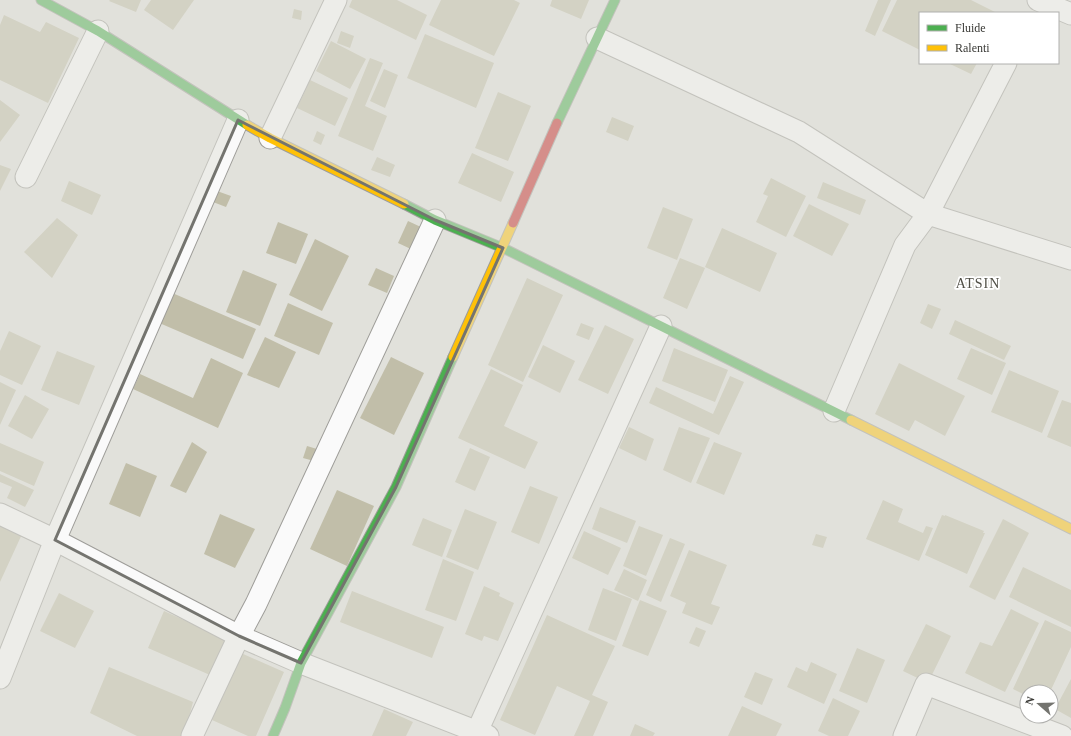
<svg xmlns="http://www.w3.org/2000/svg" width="1071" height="736" font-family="'Times New Roman',serif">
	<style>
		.building { fill: #c1bea9 }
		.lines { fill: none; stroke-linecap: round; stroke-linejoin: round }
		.street-casing { stroke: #9e9d99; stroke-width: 23 }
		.fast-casing { stroke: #9e9d99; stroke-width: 11 }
		.slow-casing { stroke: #9e9d99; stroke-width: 11 }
		.jam-casing { stroke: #9e9d99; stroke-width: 11 }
		.street { stroke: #fafafa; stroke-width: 21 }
		.fast { stroke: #4caf50; stroke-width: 9 }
		.slow { stroke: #ffc107; stroke-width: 9 }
		.jam { stroke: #c62828; stroke-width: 9 }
		.marked { fill: none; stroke: #74746f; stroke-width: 3; stroke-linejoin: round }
		.labels { text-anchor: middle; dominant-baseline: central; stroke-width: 3.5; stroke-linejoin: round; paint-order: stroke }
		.neighbourhood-label { font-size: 14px; letter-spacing: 1px; fill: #4f4e45; stroke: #fff }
	</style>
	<rect width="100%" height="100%" fill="#e1e1db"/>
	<g class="building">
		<polygon points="110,0 141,0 136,12 109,1"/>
		<polygon points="151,0 194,0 173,30 144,10"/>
		<polygon points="352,0 397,0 427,15 416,40 349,7"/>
		<polygon points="441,0 514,0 520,3 494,56 429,25"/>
		<polygon points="552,0 589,0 581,19 550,6"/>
		<polygon points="878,0 891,0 875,36 865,31"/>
		<polygon points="897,0 971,0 997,13 920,13 920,50 882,31"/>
		<polygon points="294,9 302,11 301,20 292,18"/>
		<polygon points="4,15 40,32 46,22 79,38 48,103 0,80 0,25"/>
		<polygon points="341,31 354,36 350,48 337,43"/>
		<polygon points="425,34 494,63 476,108 407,78"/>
		<polygon points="331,41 366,59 350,89 316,71"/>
		<polygon points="370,58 383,63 365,106 387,116 373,151 338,136"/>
		<polygon points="948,63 977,63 971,74"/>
		<polygon points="384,69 398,75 385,108 370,101"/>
		<polygon points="310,80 348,98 335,126 297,108"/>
		<polygon points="498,92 531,106 508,161 475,148"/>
		<polygon points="0,100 20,115 0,142"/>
		<polygon points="612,117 634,126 628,141 606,132"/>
		<polygon points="317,131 325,135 321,145 313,141"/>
		<polygon points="472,153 514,172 501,202 458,183"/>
		<polygon points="377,157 395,165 390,177 371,170"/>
		<polygon points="0,165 11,169 0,191"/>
		<polygon points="771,178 806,196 786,237 756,222 768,196 763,194"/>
		<polygon points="69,181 101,195 92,215 61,201"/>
		<polygon points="823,182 866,200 860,215 817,198"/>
		<polygon points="217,191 231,196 226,207 213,202"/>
		<polygon points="809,204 849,224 832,256 793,236"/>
		<polygon points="663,207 693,219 677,260 647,248"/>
		<polygon points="57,218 78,235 52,278 24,252"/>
		<polygon points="408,221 423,228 413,250 398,243"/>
		<polygon points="278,222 308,234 296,264 266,253"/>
		<polygon points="722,228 777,253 760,292 705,267"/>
		<polygon points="315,239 349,256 322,311 289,295"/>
		<polygon points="680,258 705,268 687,309 663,298"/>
		<polygon points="376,268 394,276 387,293 368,285"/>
		<polygon points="243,270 277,284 260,326 226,312"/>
		<polygon points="527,278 563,295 523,382 488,365"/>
		<polygon points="170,292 256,329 243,359 157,322"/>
		<polygon points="288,303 333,323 319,355 274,336"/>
		<polygon points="928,304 941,309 932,329 920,323"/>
		<polygon points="955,320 1011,346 1004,360 949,334"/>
		<polygon points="581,323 594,328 589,340 576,335"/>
		<polygon points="605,325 634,339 608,394 578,380"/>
		<polygon points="9,331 41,346 22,385 0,375 0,351"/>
		<polygon points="265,337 296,352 279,388 247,375"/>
		<polygon points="543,345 575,361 560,393 528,377"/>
		<polygon points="674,348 728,370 715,402 662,381"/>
		<polygon points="971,348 1006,363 992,395 957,379"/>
		<polygon points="57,351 95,366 79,405 41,390"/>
		<polygon points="391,357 424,373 394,435 360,418"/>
		<polygon points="211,358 243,373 218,428 133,389 140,374 193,398"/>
		<polygon points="899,363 965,396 945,436 915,420 909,431 875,414"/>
		<polygon points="491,369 523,385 504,426 538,442 525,469 458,438"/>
		<polygon points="1009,370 1059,391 1042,433 991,412"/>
		<polygon points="730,376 744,382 719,435 649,403 656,387 713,414"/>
		<polygon points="0,382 16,390 0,425"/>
		<polygon points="25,395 49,409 32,439 8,426"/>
		<polygon points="1062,400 1071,403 1071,447 1047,437"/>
		<polygon points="629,427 654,439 646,461 619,448"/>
		<polygon points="679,427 710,438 691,483 663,470"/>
		<polygon points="192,442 207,452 186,493 170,486"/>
		<polygon points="714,442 742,453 724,495 696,483"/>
		<polygon points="0,443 44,462 34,486 0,471"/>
		<polygon points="307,446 317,449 314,461 303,458"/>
		<polygon points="470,448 490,457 475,491 455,482"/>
		<polygon points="126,463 157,476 140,517 109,504"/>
		<polygon points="0,474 34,490 25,507 7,498 12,487 0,482"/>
		<polygon points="530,486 558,497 539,544 511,532"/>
		<polygon points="337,490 374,506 347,566 310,549"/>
		<polygon points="883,500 903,509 898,522 923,533 926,526 933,528 919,561 866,539"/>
		<polygon points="600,507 636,521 627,543 592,529"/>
		<polygon points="465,509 497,522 478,570 446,557"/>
		<polygon points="220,514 255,529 235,568 204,554"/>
		<polygon points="942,515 945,516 945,515 984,531 983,533 985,533 967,574 925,555"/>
		<polygon points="423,518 452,530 442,557 412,545"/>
		<polygon points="1003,519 1029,533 995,600 969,587"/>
		<polygon points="0,522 23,532 0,582"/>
		<polygon points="639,526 663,535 646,576 623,566"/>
		<polygon points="584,531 621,548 608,575 572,558"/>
		<polygon points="816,534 827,537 823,548 812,545"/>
		<polygon points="670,538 685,544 661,602 646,595"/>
		<polygon points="689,550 727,565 711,604 720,607 712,625 682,613 686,603 670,596"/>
		<polygon points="443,559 474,572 456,621 425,610"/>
		<polygon points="1023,567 1071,590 1071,627 1009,597"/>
		<polygon points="624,569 647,580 638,601 614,590"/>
		<polygon points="484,586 500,593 499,596 514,603 498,641 484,636 482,641 465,634"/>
		<polygon points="603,588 632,599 616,641 588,630"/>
		<polygon points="352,591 444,627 432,658 340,622"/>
		<polygon points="59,593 94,611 75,648 40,631"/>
		<polygon points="640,600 667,611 648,656 622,646"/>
		<polygon points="1011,609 1039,623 1005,692 965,673 980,642 992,646"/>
		<polygon points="164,611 226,639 210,675 148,648"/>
		<polygon points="547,615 615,646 592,695 608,702 593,736 574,736 590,701 557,686 535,735 500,720"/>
		<polygon points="1045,620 1071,632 1071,647 1050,692 1027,692 1027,696 1013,689"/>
		<polygon points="926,624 951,636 928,683 903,671"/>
		<polygon points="696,627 706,631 699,647 689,643"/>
		<polygon points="857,648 885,660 867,703 839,691"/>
		<polygon points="241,653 284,672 256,736 248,736 212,720"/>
		<polygon points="811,662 837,674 824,704 787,687 796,667 807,672"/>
		<polygon points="109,667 193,702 184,736 137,736 90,713"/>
		<polygon points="755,672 773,679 762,705 744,697"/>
		<polygon points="1071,679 1071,718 1055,709"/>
		<polygon points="833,698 860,711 848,736 829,736 818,731"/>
		<polygon points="742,706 782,724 776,736 728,736"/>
		<polygon points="384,709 413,722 406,736 372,736"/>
		<polygon points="635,724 655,733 653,736 630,736"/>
	</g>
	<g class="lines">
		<g class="street-casing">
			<g id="street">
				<polyline points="1038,0 1071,14"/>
				<polyline points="597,38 799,132 928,214 1071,259"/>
				<polyline points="270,138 336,0"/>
				<polyline points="26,177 98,31"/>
				<polyline points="834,411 905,245 928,214 1006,63"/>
				<polyline points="0,514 55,540 239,636 301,663 488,736"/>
				<polyline points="0,678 55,540 238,120"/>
				<polyline points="192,736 239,636 256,604 435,220"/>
				<polyline points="475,736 661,326"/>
				<polyline points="904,736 926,684 1062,736"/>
			</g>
		</g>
		<g class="fast-casing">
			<g id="fast">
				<polyline points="41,0 98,31 247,125"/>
				<polyline points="557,123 615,0"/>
				<polyline points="404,204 435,220 503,248 851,420"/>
				<polyline points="273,736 285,708 301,663 396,487 453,357"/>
			</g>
		</g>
		<g class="slow-casing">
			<g id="slow">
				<polyline points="247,125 270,138 404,204"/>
				<polyline points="453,357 513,223"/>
				<polyline points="851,420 1071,529"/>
			</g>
		</g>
		<g class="jam-casing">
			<polyline id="jam" points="513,223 557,123"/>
		</g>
		<use href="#street" class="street"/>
		<use href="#fast" class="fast"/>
		<use href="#slow" class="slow"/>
		<use href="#jam" class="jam"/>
	</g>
	<path d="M0 0H1071V736H0ZM238,120L435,220L503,248L396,487L301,663L239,636L55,540Z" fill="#e1e1db" fill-opacity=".55" fill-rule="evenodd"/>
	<path class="marked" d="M238,120L435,220L503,248L396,487L301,663L239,636L55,540Z"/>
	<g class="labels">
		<g class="neighbourhood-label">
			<text x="978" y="283">ATSIN</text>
		</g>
	</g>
	<rect x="919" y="12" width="140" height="52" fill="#ffffff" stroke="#b0b0ae"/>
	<rect x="927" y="25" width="20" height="6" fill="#4caf50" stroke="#b0b0ae"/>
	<text x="955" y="32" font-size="12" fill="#393935">Fluide</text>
	<rect x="927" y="45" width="20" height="6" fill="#ffc107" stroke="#b0b0ae"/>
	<text x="955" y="52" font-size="12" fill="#393935">Ralenti</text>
	<g transform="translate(1039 704) rotate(290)"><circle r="19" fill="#ffffff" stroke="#b0b0ae"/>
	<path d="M0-3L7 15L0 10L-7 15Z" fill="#74746f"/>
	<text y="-6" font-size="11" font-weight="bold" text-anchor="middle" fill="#393935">N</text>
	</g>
</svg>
